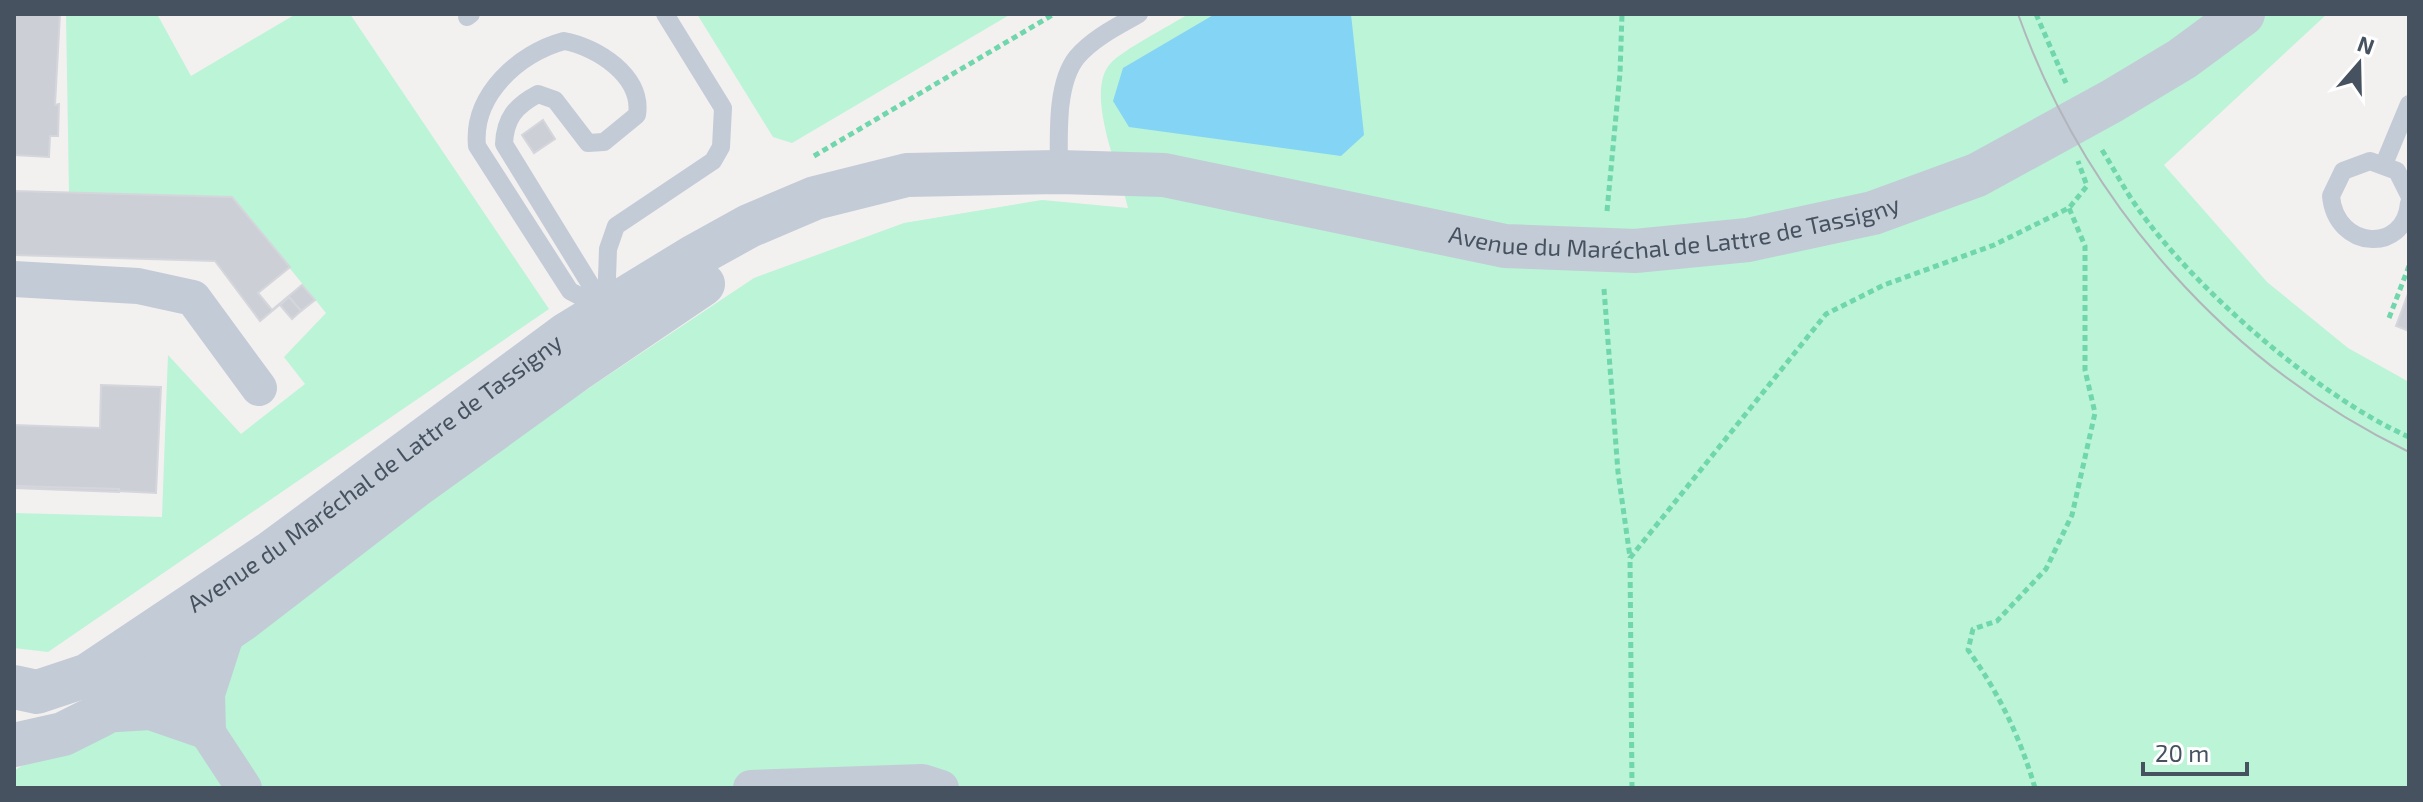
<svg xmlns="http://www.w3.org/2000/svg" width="2423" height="802" font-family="'Exo 2',sans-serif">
	<rect width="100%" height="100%" fill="#f3f0f0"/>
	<g fill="#bbf4d6">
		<polygon points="66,14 157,14 191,76 296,14 350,14 549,309 48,652 14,648 14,513 162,517 168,355 241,434 305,384 284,357 326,313 232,197 69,193"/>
		<polygon points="697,14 1011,14 792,143 773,137"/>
		<path d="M1188,14H2327L2164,165L2267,282L2348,348L2409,382V788H14V771L754,278L904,223L1042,200L1128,208C1121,174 1084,94 1110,64C1122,50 1170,26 1188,14Z"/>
	</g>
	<polygon fill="#84d4f5" points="1215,14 1351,14 1364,135 1341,156 1129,127 1113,101 1123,68"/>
	<g fill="#cccfd6" stroke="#d4d6dc" stroke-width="2">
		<polygon points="14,14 60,14 55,105 59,104 58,136 50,136 49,157 14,155"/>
		<polygon points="543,120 555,139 534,153 522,135"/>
		<polygon points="14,191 232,197 290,267 258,293 272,310 302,285 315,300 301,311 289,297 260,321 215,261 14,255"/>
		<polygon points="2409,291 2409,331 2396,326"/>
		<polygon points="289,297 301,311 292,319 280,305"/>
		<polygon points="101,385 161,387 156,493 14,486 14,425 100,428"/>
		<polygon points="14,486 119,489 119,492 14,488"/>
	</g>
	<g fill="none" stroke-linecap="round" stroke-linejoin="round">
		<g stroke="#70d6ac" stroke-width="5" stroke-dasharray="6 4" stroke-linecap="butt">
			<polyline points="2036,14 2066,83"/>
			<path d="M2102,150C2114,169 2124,189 2137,207C2192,287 2320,398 2409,437"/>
			<polyline points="814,156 1054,14"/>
			<polyline points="1607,211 1620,73 1622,14"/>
			<polyline points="1604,289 1618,472 1630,557"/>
			<polyline points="2389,318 2409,266"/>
			<polyline points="1632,788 1630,558 1826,314 1884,285 1994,245 2069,208 2087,186 2078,161"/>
			<path d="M2035,788C2020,737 1999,693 1968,650L1973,629L1997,621L2046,569L2072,515L2095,413L2085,370V246L2069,208"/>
		</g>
		<g stroke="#c3cbd6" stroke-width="18">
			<polyline points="467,17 471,14"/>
			<path d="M564,41C597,47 643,76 637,115L604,142L588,143L555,100L538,94C515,106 505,119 504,144L606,310L570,291L477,146C472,95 519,53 564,41Z"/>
			<polyline points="2384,164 2409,104"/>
			<path d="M1059,172C1059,139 1055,84 1077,57C1093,38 1118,26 1139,14"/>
			<path d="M2409,195L2397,171L2370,161L2343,171L2331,196C2336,250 2405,254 2409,203"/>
			<polyline points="606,307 608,249 616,226 713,161 721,147 723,108 665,14"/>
		</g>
		<g stroke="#c3cbd6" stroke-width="36">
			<polyline points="14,279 138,286 193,298 259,388"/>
			<polyline points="166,669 244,788"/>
			<polyline points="101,715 150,712 208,732"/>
			<polyline points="208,732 207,694 228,629"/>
			<polyline points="751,788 922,782 941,788"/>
		</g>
		<g stroke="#c3cbd6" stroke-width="44">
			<path id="s1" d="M14,687L37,692L88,675L272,552L567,334L693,257L749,226L815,198L907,175L1059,172L1164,175L1505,246L1635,251L1748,240L1873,213L1977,175L2112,101L2182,59L2243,14"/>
			<polyline points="14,745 63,734 101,715 241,620 414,487 579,368 703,284"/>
		</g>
		<path stroke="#b2b5bb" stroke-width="2" d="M2018,14C2086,204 2227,364 2409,452"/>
	</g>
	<g text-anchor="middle" stroke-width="6" stroke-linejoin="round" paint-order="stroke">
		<g font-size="24" fill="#465260" stroke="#fff">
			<text dy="8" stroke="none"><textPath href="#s1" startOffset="1820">Avenue du Maréchal de Lattre de Tassigny</textPath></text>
			<text dy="8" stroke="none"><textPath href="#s1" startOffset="428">Avenue du Maréchal de Lattre de Tassigny</textPath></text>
		</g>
	</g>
	<rect width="2423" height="802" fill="none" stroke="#465260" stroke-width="32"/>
	<g transform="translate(2359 64) rotate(20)" stroke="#ffffff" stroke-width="6" paint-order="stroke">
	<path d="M0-6L14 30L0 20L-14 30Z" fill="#465260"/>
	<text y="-12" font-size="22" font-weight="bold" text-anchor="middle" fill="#465260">N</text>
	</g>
	<path d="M2143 762v12h104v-12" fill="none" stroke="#465260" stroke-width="4"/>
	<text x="2155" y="762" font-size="24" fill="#465260" stroke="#ffffff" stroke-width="6" paint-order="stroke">20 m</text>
</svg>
